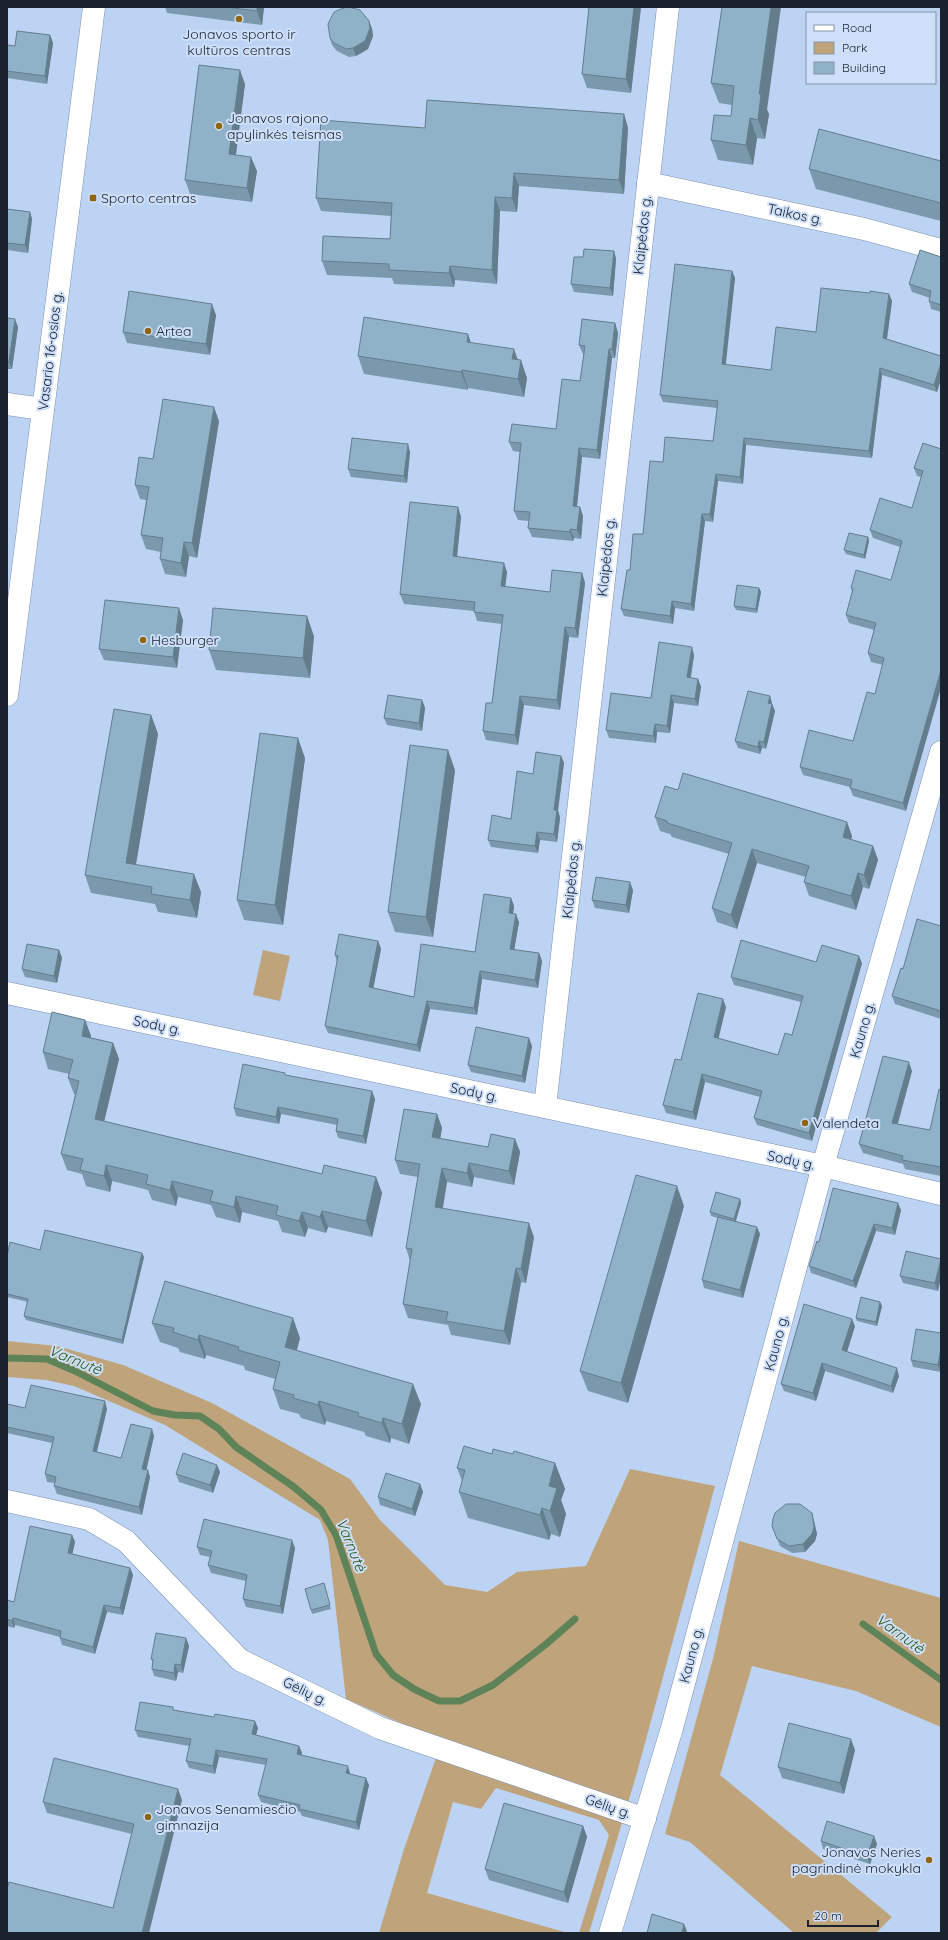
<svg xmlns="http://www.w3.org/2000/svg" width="948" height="1940" font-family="Quicksand,sans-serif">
	<rect width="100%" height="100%" fill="#bdd3f3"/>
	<g fill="#bfa37a">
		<polygon points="263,950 290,956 280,1001 253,995"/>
		<polygon points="7,1341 57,1346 123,1365 212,1403 350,1479 380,1520 445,1585 487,1592 517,1572 586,1566 630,1469 715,1486 636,1776 589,1933 579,1933 609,1835 599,1820 496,1788 481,1809 453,1802 427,1893 568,1933 379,1933 404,1849 442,1741 346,1699 328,1540 320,1520 165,1425 74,1386 46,1380 7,1377"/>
		<polygon points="739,1541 941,1598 941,1727 856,1691 752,1666 720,1775 892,1917 876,1933 794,1933 690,1842 665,1834 714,1655"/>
	</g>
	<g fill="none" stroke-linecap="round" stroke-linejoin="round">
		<g stroke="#5f8359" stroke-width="7">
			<polyline points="7,1358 47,1359 75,1371 153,1411 175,1415 200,1416 219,1429 236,1447 294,1487 321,1510 336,1535 376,1654 393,1675 414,1689 439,1701 460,1701 493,1685 545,1645 575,1619"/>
			<polyline points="863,1624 941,1680"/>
		</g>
		<g stroke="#7c90ae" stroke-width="23">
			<g id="street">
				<polyline points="648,183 864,229 941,250"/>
				<polyline points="7,404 43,409"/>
				<polyline points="545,1107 668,7"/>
				<polyline points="823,1166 941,1194"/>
				<polyline points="7,1501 89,1519 126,1541 240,1660 380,1728 645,1819"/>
			</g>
		</g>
		<g stroke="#7c90ae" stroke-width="23">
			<g id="secondary">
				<polyline points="7,695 94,7"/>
				<polyline points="7,993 823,1166"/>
				<polyline points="610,1933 672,1728 823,1166 941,752"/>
			</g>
		</g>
		<use href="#street" stroke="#fff" stroke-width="22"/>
		<use href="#secondary" stroke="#fff" stroke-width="22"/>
	</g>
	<g fill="#7b99ad">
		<polygon points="165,7 264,7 262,25 167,13"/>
		<polygon points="589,7 641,7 631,93 587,88 582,74"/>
		<polygon points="722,7 769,114 765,139 757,138 753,165 718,160 711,140 731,116 732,105 719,103 711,83"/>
		<polygon points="369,21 372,29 373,36 368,49 356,56 349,57 337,51 332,45 330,38"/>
		<polygon points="50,35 53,43 47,84 7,78 7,45 15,46"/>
		<polygon points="245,84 236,155 257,171 252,202 190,194 185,180"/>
		<polygon points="624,114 628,128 624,194 519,186 517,212 500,211 497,284 455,280 454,287 394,284 392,278 327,275 322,261 390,239 391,216 321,211 316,198 425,128"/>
		<polygon points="941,161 941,221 816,189 809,169"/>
		<polygon points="7,209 30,212 32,219 28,253 7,250"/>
		<polygon points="614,251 616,259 613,296 574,292 571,284 583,257"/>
		<polygon points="941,257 941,312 931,309 929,301 930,298 912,292 909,284"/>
		<polygon points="732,271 735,278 725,365 771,370 816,332 870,293 889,294 892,301 887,339 941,356 941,379 937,392 882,375 872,458 746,445 743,484 718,481 713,522 705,521 694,611 675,608 673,624 624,616 621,609 630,570 643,534 663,462 713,441 717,408 663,402 660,395"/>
		<polygon points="216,315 210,355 127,343 123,332"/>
		<polygon points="7,318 18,327 12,369 7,369"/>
		<polygon points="615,323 618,333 615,358 612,358 600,459 582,457 577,507 580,507 583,516 581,539 574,538 573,541 532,537 528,528 529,521 518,520 514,511 520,452 513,451 509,442 556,429 580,381 584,354 583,354 579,345"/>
		<polygon points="358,356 518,360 527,378 524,397 468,388 468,390 364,374"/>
		<polygon points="219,421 197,558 189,556 186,577 165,574 160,559 161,552 146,549 141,535 146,500 140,499 135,485 153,459"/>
		<polygon points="941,449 906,811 853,796 850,788 850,787 803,775 800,767 853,741 875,694 883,665 871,662 868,653 874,630 849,623 846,615 852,591 851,588 891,580 900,547 873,538 870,530 912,508 921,477 917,476 914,468"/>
		<polygon points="410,452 407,483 351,477 348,469"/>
		<polygon points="458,507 461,517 457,557 507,572 505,587 550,592 582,573 585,583 578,638 569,637 560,710 524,705 518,745 486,740 483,731 492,703 502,624 477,621 474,611 404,604 400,594"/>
		<polygon points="868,537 869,541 865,559 846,554 844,550"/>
		<polygon points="759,588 761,592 757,613 736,610 734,606"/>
		<polygon points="183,620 177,668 104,660 99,649"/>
		<polygon points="314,636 310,678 216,670 209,650"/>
		<polygon points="694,655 691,678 698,679 701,687 698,706 674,703 670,733 657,732 656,743 609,738 606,730 651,698"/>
		<polygon points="422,700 425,708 422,731 387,725 384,718"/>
		<polygon points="772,704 775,711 766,749 762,748 760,754 738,748 735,741"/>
		<polygon points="151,715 158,734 136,864 201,892 197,918 158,912 155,904 91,893 85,875"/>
		<polygon points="561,756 564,763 558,810 560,818 557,842 540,840 538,853 491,847 488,840 511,819 533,774"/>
		<polygon points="305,758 283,925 244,920 237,900"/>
		<polygon points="455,770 433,937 395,932 388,912"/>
		<polygon points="655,817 852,836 851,840 873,846 878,860 869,889 863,887 856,910 809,896 804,882 806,877 757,863 737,929 717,922 712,908 729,854 672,837 670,834 660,831"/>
		<polygon points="633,890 629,913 595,908 592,900"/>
		<polygon points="511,898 514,906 513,914 519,922 514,950 539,953 542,961 538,988 482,979 477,1015 430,1009 420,1052 328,1033 325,1026 337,962 335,955 378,941 381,949 373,988 414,997 475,952"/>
		<polygon points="941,926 941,1019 895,1004 892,996 903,969"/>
		<polygon points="59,950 62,958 57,983 25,977 22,969"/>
		<polygon points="816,962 862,963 812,1141 757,1125 754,1118 760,1097 705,1082 696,1120 666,1113 663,1105 726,1007 718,1038 778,1055 792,1035 801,1002 734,985 731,977"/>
		<polygon points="85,1020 91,1036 91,1038 113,1043 119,1059 104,1121 322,1174 376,1177 382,1193 372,1237 328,1227 326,1233 308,1228 305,1237 282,1232 278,1221 242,1212 240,1223 216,1217 211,1205 178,1197 176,1206 152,1200 148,1190 112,1181 110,1192 86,1186 82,1174 67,1170 61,1154 75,1095 74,1094 68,1078 69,1074 48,1069 43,1052"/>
		<polygon points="532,1046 525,1083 471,1072 468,1065"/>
		<polygon points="912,1071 898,1124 930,1130 941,1090 941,1176 905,1169 903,1164 863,1153 859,1144"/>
		<polygon points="286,1075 375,1099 366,1144 338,1138 336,1131 337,1125 281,1114 279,1124 236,1116 234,1108"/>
		<polygon points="437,1114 442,1128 440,1139 488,1147 515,1139 520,1152 514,1185 474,1177 472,1187 447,1182 443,1209 534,1237 526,1283 521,1282 510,1345 451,1335 448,1325 408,1318 403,1304 410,1261 406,1248 418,1177 400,1174 395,1160"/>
		<polygon points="740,1199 741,1203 736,1221 760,1234 743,1298 704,1288 702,1280 718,1218 711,1216 710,1212"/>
		<polygon points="684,1206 628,1403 588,1391 580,1371"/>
		<polygon points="901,1210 895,1235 876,1231 856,1288 811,1273 809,1266 819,1242"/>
		<polygon points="40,1250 144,1257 123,1344 26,1320 24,1316 28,1302 7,1297 7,1256"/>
		<polygon points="941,1259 941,1278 938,1291 903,1283 900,1276"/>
		<polygon points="880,1302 882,1306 877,1326 857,1321 856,1318"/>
		<polygon points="152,1323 300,1338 297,1350 421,1404 409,1444 391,1438 390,1443 366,1436 364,1432 326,1421 325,1425 301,1418 299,1414 280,1409 273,1389 275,1379 245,1370 244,1366 206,1355 205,1359 180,1352 178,1348 160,1342"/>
		<polygon points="855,1326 847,1352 899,1376 893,1393 825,1371 816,1401 784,1391 781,1384"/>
		<polygon points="941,1333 941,1372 913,1367 911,1360"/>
		<polygon points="7,1404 25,1408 107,1409 97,1452 121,1458 154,1436 146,1470 150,1477 142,1515 57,1494 54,1486 55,1483 47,1482 45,1474 52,1443 7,1433"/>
		<polygon points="492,1454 513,1454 555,1463 565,1489 561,1500 566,1514 560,1537 551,1534 549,1540 468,1518 459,1492 462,1481 457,1468"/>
		<polygon points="220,1472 213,1493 179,1482 176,1474"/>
		<polygon points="420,1484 423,1492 415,1516 380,1505 378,1497"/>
		<polygon points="814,1521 817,1534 815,1541 805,1552 792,1553 780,1546 772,1526"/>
		<polygon points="72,1535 75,1542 72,1554 130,1568 133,1575 123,1615 107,1612 95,1654 62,1645 60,1638 60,1637 15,1625 14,1628 7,1626 7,1600 14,1602"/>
		<polygon points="197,1547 295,1548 283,1614 246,1607 243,1599 246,1581 211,1573 208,1565 210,1557 200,1555"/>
		<polygon points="325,1587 331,1609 312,1614 311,1610"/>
		<polygon points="186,1638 189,1646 183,1673 178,1672 176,1681 154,1676 152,1669 153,1663 151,1659"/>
		<polygon points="174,1710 258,1728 256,1735 299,1746 302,1753 301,1755 350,1773 350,1774 369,1785 359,1830 302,1816 300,1812 261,1802 258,1795 266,1765 219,1757 215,1774 189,1768 186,1761 189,1746 138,1737 135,1730"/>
		<polygon points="855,1750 844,1794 782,1778 778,1767"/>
		<polygon points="182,1800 113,1908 132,1834 47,1813 43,1802"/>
		<polygon points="583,1826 587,1837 568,1903 489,1880 485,1869"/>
		<polygon points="821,1841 877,1844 870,1864 823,1849"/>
	</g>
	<g fill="#647d8d">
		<polygon points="257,7 264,7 262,25 257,11"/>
		<polygon points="634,7 641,7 631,93 626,79"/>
		<polygon points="771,7 781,7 767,110 769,114 765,139 758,120 759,94"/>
		<polygon points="369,21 372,29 373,36 368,49 356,56 353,48"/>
		<polygon points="50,35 53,43 47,84 45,76"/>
		<polygon points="240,70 245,84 234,168 229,154"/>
		<polygon points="624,114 628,128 624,194 619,180"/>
		<polygon points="750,118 757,138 753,165 746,145"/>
		<polygon points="251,157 257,171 252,202 247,188"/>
		<polygon points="514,173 519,186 517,212 512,198"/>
		<polygon points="495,197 500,211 497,284 492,270"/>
		<polygon points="30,212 32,219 28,253 25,245"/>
		<polygon points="614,251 616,259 613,296 610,288"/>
		<polygon points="450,266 455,280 454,287 449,273"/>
		<polygon points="732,271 735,278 725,372 722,364"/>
		<polygon points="889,294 892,301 886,345 883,338"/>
		<polygon points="212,304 216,315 210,355 206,344"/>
		<polygon points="15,319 18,327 12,369 9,362"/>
		<polygon points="615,323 618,333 615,358 612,349"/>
		<polygon points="468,334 474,352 467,342"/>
		<polygon points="514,349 520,366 521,360 527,378 524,397 518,379 512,359"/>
		<polygon points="609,349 612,358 600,459 597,450"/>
		<polygon points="941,363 941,379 937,392 934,385"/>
		<polygon points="880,368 882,375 872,458 869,451"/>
		<polygon points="462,370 468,388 468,390 461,372"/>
		<polygon points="214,407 219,421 197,558 192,543"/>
		<polygon points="744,438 746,445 743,484 740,477"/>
		<polygon points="408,444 410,452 407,483 404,476"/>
		<polygon points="579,448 582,457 576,515 573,506"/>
		<polygon points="716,474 718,481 713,522 710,514"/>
		<polygon points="458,507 461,517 456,566 453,556"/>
		<polygon points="580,507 583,516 581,539 577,530"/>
		<polygon points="702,514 705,521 694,611 691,604"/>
		<polygon points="570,529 574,538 573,541 570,532"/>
		<polygon points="868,537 869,541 865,559 864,555"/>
		<polygon points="184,542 189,556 186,577 181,563"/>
		<polygon points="504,563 507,572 504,596 501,586"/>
		<polygon points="582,573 585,583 578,638 575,628"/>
		<polygon points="759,588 761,592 757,613 756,609"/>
		<polygon points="672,601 675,608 673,624 670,616"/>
		<polygon points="179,608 183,620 177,668 173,657"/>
		<polygon points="307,616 314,636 310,678 303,658"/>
		<polygon points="565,627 569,637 560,710 557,700"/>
		<polygon points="692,647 694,655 689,685 687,677"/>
		<polygon points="941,670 941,688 906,811 903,803"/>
		<polygon points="698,679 701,687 698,706 695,699"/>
		<polygon points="671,695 674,703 670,733 667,726"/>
		<polygon points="520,696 524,705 518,745 515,735"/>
		<polygon points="770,696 772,703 770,710 768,703"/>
		<polygon points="422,700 425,708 422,731 419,723"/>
		<polygon points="772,704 775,711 766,749 764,742"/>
		<polygon points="151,715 158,734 133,881 126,863"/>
		<polygon points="655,724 657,732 656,743 653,736"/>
		<polygon points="298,738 305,758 283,925 275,905"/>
		<polygon points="759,741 762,748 760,754 758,747"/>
		<polygon points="448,750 455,770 433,937 426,917"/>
		<polygon points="561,756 564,763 558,810 560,818 557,842 554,834 554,810"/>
		<polygon points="847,822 852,836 848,851 843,837"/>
		<polygon points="537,832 540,840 538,853 535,846"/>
		<polygon points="873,846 878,860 869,889 864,875"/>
		<polygon points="752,849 757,863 737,929 731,915"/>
		<polygon points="858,873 863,887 856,910 851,896"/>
		<polygon points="194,874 201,892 197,918 190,900"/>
		<polygon points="630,882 633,890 629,913 626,905"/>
		<polygon points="511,898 514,906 512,921 509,913"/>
		<polygon points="516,914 519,922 513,957 510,949"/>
		<polygon points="378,941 381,949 372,995 369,987"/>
		<polygon points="59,950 62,958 57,983 54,976"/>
		<polygon points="539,953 542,961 538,988 535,980"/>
		<polygon points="859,956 862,963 812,1141 809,1133"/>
		<polygon points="480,971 482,979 477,1015 474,1008"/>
		<polygon points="723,999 726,1007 717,1045 714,1037"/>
		<polygon points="427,1001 430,1009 420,1052 417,1045"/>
		<polygon points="85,1020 91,1036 87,1052 82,1036"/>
		<polygon points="529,1038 532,1046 525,1083 522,1076"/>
		<polygon points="113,1043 119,1059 101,1135 95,1119"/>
		<polygon points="909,1062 912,1071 895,1132 892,1123"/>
		<polygon points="702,1074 705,1082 696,1120 693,1112"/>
		<polygon points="372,1091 375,1099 366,1144 363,1136"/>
		<polygon points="278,1107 281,1114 279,1124 276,1117"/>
		<polygon points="437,1114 442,1128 438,1151 432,1137"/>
		<polygon points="515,1139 520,1152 514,1185 509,1171"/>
		<polygon points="469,1163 474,1177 472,1187 467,1173"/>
		<polygon points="106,1165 112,1181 110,1192 104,1176"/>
		<polygon points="442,1168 447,1182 440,1221 435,1207"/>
		<polygon points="376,1177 382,1193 372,1237 366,1221"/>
		<polygon points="172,1181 178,1197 176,1206 170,1190"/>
		<polygon points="677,1186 684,1206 628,1403 621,1383"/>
		<polygon points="236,1196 242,1212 240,1223 234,1207"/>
		<polygon points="740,1199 741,1203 735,1223 734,1219"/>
		<polygon points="898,1203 901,1210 895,1235 892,1228"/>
		<polygon points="322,1211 328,1227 326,1233 320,1217"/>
		<polygon points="302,1212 308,1228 305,1237 299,1221"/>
		<polygon points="529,1223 534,1237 526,1283 521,1269"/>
		<polygon points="874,1224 876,1231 856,1288 853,1281"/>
		<polygon points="757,1227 760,1234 743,1298 740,1290"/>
		<polygon points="142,1253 144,1257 123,1344 122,1340"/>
		<polygon points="941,1259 941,1278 938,1291 935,1283"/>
		<polygon points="516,1268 521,1282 510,1345 504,1331"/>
		<polygon points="880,1302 882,1306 877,1326 876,1322"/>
		<polygon points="293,1318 300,1338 292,1367 285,1347"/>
		<polygon points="852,1319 855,1326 845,1358 842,1350"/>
		<polygon points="199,1335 206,1355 205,1359 198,1340"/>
		<polygon points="941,1348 941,1372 938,1365"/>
		<polygon points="822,1363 825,1371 816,1401 813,1393"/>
		<polygon points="897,1368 899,1376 893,1393 891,1386"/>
		<polygon points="413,1384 421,1404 409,1444 402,1424"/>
		<polygon points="105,1401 107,1409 95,1458 93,1451"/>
		<polygon points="319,1401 326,1421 325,1425 318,1405"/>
		<polygon points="383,1418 391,1438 390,1443 382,1423"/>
		<polygon points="152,1429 154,1436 145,1476 142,1469"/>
		<polygon points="555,1463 565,1489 561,1500 566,1514 560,1537 550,1511 549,1486"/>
		<polygon points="217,1465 220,1472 213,1493 210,1485"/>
		<polygon points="148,1470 150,1477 142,1515 139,1507"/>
		<polygon points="420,1484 423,1492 415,1516 412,1509"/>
		<polygon points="542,1508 551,1534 549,1540 540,1515"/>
		<polygon points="812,1513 814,1521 817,1534 815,1541 805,1552 803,1544"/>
		<polygon points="72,1535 75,1542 71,1560 68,1553"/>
		<polygon points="292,1540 295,1548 283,1614 280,1606"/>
		<polygon points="130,1568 133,1575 123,1615 120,1608"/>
		<polygon points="104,1605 107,1612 95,1654 93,1647"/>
		<polygon points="13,1618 15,1625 14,1628 12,1621"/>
		<polygon points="186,1638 189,1646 183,1673 181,1665"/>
		<polygon points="175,1664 178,1672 176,1681 174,1673"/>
		<polygon points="255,1721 258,1728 254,1742 252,1734"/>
		<polygon points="851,1739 855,1750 844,1794 840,1783"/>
		<polygon points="299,1746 302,1753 300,1761 297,1754"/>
		<polygon points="216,1750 219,1757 215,1774 213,1766"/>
		<polygon points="348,1766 350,1773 349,1780 346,1773"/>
		<polygon points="366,1778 369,1785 359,1830 356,1822"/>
		<polygon points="178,1789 182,1800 149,1933 142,1933"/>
		<polygon points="583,1826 587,1837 568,1903 564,1892"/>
		<polygon points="874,1836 877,1844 870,1864 867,1857"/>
		<polygon points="684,1924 687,1931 686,1933 682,1932"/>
	</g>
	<g fill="#8fb2c9" stroke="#647d8d">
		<polygon points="225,7 257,7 257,11"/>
		<polygon points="346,7 349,7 360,10 369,21 370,28 365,41 353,48 346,49 334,43 330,38 328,24 334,12"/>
		<polygon points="589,7 634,7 626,79 582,74"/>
		<polygon points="722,7 771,7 759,94 761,94 758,120 750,118 746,145 711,140 714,115 731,116 734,86 711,83"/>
		<polygon points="17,31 50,35 45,76 7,71 7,45 15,46"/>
		<polygon points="199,65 240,70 229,154 251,157 247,188 185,180"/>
		<polygon points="427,100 624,114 619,180 514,173 512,198 495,197 492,270 450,266 449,273 389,270 389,264 322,261 323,236 390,239 392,203 316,198 321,120 425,128"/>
		<polygon points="819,129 941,161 941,203 809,169"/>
		<polygon points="7,209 30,212 25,245 7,243"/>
		<polygon points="584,249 614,251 610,288 571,284 574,257 583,257"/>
		<polygon points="920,250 941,257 941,305 929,301 931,291 909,284"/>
		<polygon points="675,264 732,271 722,364 771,370 776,327 816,332 821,288 870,293 870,291 889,294 883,338 941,356 941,363 934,385 880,368 869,451 744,438 740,477 716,474 710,514 702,514 691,604 672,601 670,616 621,609 627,570 630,570 633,534 643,534 650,461 663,462 665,437 713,441 718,401 660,395"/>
		<polygon points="129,291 212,304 206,344 123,332"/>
		<polygon points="364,317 468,334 467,342 514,349 512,359 521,360 518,379 462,370 461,372 358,356"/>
		<polygon points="7,318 15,319 9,362 7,362"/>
		<polygon points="582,319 615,323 612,349 609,349 597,450 579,448 573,506 580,507 577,530 570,529 570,532 528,528 530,512 514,511 521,443 509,442 512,424 556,429 562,379 580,381 585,346 579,345"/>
		<polygon points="163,399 214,407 192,543 184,542 181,563 160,559 163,538 141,535 149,487 135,485 139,457 153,459"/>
		<polygon points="352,438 408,444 404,476 348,469"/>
		<polygon points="923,443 941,449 941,670 903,803 850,788 852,780 800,767 809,730 853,741 867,692 875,694 884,658 868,653 876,623 846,615 853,589 851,588 856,570 891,580 902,541 870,530 880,498 912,508 923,471 914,468"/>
		<polygon points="410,502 458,507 453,556 504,563 501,586 550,592 552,570 582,573 575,628 565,627 557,700 520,696 515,735 483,731 486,703 492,703 503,615 474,612 475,602 400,594"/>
		<polygon points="849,533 868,537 864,555 844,550"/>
		<polygon points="737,585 759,588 756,609 734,606"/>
		<polygon points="105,600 179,608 173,657 99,649"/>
		<polygon points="213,608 307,616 303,658 209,650"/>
		<polygon points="659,642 692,647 687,677 698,679 695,699 671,695 667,726 655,724 653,736 606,730 611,693 651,698"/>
		<polygon points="748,691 770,696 768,703 772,704 764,742 759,741 758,747 735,741"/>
		<polygon points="388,695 422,700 419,723 384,718"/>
		<polygon points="114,709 151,715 126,863 194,874 190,900 151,894 152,887 85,875"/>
		<polygon points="260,733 298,738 275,905 237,900"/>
		<polygon points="410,745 448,750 426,917 388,912"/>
		<polygon points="536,752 561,756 554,810 557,810 554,834 537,832 535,846 488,840 492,815 511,819 517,771 533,774"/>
		<polygon points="683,773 847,822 843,837 873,846 864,875 858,873 851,896 804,882 809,866 752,849 731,915 712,908 732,843 667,823 667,821 655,817 665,786 678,790"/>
		<polygon points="596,877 630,882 626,905 592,900"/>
		<polygon points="484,894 511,898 509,913 516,914 510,949 539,953 535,980 480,971 474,1008 427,1001 417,1045 325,1026 338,956 335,955 339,934 378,941 369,987 414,997 421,944 475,952"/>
		<polygon points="917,919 941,926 941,1011 892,996 901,968 903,969"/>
		<polygon points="741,940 816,962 822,945 859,956 809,1133 754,1118 762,1091 702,1074 693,1112 663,1105 675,1059 681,1060 698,993 723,999 714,1037 778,1055 785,1033 792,1035 803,996 731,977"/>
		<polygon points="27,944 59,950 54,976 22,969"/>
		<polygon points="52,1012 85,1020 82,1036 113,1043 95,1119 322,1174 324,1165 376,1177 366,1221 322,1211 320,1217 302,1212 299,1221 276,1215 278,1206 236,1196 234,1207 210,1201 213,1191 172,1181 170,1190 146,1184 148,1175 106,1165 104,1176 80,1170 83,1159 61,1154 79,1081 68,1078 73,1060 43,1052"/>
		<polygon points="476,1027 529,1038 522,1076 468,1065"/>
		<polygon points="883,1056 909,1062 892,1123 930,1130 939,1089 941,1090 941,1167 902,1160 903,1156 859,1144"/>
		<polygon points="243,1064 285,1073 285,1075 372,1091 363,1136 336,1131 338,1119 278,1107 276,1117 234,1108"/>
		<polygon points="404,1109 437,1114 432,1137 488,1147 491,1134 515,1139 509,1171 469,1163 467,1173 442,1168 435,1207 529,1223 521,1269 516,1268 504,1331 446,1321 448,1312 403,1304 412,1249 406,1248 420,1164 395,1160"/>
		<polygon points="636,1175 677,1186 621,1383 580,1371"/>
		<polygon points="833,1188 898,1203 892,1228 874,1224 853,1281 809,1266 817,1241 819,1242"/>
		<polygon points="716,1192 740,1199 734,1219 710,1212"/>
		<polygon points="718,1217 757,1227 740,1290 702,1280"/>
		<polygon points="45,1230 142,1253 122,1340 24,1316 28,1299 7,1294 7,1256 10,1242 40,1250"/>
		<polygon points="906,1251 941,1259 935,1283 900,1276"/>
		<polygon points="165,1281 293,1318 285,1347 413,1384 402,1424 383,1418 382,1423 358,1416 359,1413 319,1401 318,1405 293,1398 294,1395 273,1389 280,1362 238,1350 239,1347 199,1335 198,1340 173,1332 174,1328 152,1323"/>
		<polygon points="861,1297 880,1302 876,1322 856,1318"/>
		<polygon points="804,1304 852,1319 842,1350 897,1368 891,1386 822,1363 813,1393 781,1384"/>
		<polygon points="916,1329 941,1333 941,1348 938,1365 911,1360"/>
		<polygon points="31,1385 105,1401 93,1451 121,1458 131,1424 152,1429 142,1469 148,1470 139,1507 54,1486 56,1477 45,1474 54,1437 7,1427 7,1404 25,1408"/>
		<polygon points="464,1446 492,1454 493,1449 513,1454 514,1451 555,1463 549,1486 557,1488 550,1511 542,1508 540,1515 459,1492 465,1470 457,1468"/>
		<polygon points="183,1453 217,1465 210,1485 176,1474"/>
		<polygon points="386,1473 420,1484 412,1509 378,1497"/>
		<polygon points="786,1504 800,1504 812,1513 814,1527 812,1534 803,1544 789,1546 777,1539 772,1526 773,1519 775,1513"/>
		<polygon points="204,1519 292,1540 280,1606 243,1599 247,1575 208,1565 212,1551 197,1547"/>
		<polygon points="30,1526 72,1535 68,1553 130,1568 120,1608 104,1605 93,1647 60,1638 61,1631 13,1618 12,1621 7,1619 7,1600 14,1602"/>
		<polygon points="324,1583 330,1605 311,1610 305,1589"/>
		<polygon points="156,1633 186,1638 181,1665 175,1664 174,1673 152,1669 153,1659 151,1659"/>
		<polygon points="140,1702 173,1707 173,1710 214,1717 215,1714 255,1721 252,1734 299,1746 297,1754 348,1766 346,1773 366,1778 356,1822 299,1809 300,1805 258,1795 267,1759 216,1750 213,1766 186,1761 191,1739 135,1730"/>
		<polygon points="789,1723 851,1739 840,1783 778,1767"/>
		<polygon points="54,1758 178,1789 142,1933 7,1933 7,1889 9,1882 113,1908 134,1824 43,1802"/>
		<polygon points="504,1803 583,1826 564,1892 485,1869"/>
		<polygon points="827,1821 874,1836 867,1857 821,1841"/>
		<polygon points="652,1914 684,1924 682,1932 686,1933 647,1933"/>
	</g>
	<g fill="#91650f" stroke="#cedff9" stroke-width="1.5">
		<circle cx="239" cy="19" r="4"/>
		<circle cx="219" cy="126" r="4"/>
		<rect x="89" y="194" width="8" height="8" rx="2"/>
		<circle cx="148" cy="331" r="4"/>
		<circle cx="143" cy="640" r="4"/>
		<circle cx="805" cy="1123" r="4"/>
		<circle cx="148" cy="1817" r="4"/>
		<circle cx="929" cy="1860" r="4"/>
	</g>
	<g text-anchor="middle" stroke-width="4" stroke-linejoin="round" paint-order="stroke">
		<g font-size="14" fill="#1a222d" stroke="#cedff9" text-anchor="start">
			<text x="239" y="39" text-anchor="middle">Jonavos sporto ir<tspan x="239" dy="16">kultūros centras</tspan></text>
			<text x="227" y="123">Jonavos rajono<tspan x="227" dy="16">apylinkės teismas</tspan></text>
			<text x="101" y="203">Sporto centras</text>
			<text x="156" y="336">Artea</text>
			<text x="151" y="645">Hesburger</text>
			<text x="813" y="1128">Valendeta</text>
			<text x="156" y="1814">Jonavos Senamiesčio<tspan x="156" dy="16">gimnazija</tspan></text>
			<text x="921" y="1857" text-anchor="end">Jonavos Neries<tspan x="921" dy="16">pagrindinė mokykla</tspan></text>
		</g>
		<g font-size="14" fill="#1a222d" stroke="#cedff9">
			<text transform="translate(795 214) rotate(12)" y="5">Taikos g.</text>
			<text transform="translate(642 235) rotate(-84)" y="5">Klaipėdos g.</text>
			<text transform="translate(50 351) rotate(-83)" y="5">Vasario 16-osios g.</text>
			<text transform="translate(606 557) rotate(-84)" y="5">Klaipėdos g.</text>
			<text transform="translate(571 879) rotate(-84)" y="5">Klaipėdos g.</text>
			<text transform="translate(157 1025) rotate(12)" y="5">Sodų g.</text>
			<text transform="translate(862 1030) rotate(-74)" y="5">Kauno g.</text>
			<text transform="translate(474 1092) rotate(12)" y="5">Sodų g.</text>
			<text transform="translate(791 1160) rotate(12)" y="5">Sodų g.</text>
			<text transform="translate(776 1343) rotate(-75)" y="5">Kauno g.</text>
			<text transform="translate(691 1655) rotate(-75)" y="5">Kauno g.</text>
			<text transform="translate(305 1691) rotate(26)" y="5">Gėlių g.</text>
			<text transform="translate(608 1806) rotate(19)" y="5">Gėlių g.</text>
		</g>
		<g font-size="15" font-style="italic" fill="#275412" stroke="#cedff9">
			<text transform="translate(75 1360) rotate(22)" y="5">Varnutė</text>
			<text transform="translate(351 1545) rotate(68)" y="5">Varnutė</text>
			<text transform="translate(900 1634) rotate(36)" y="5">Varnutė</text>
		</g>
	</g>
	<rect width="948" height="1940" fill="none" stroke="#1a222d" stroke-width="16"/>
	<rect x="806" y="12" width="130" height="72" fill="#cedff9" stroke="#8693a7"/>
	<rect x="814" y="25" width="20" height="6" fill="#ffffff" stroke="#8693a7"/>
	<text x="842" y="32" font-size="12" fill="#1a222d">Road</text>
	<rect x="814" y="42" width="20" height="12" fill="#bfa37a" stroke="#8693a7"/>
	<text x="842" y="52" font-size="12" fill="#1a222d">Park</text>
	<rect x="814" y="62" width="20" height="12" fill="#8fb2c9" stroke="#8693a7"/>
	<text x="842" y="72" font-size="12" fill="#1a222d">Building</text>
	<path d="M808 1920v6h70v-6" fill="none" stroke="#1a222d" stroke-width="2"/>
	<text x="814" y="1920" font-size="12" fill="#1a222d" stroke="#cedff9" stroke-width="3" paint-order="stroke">20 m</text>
</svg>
